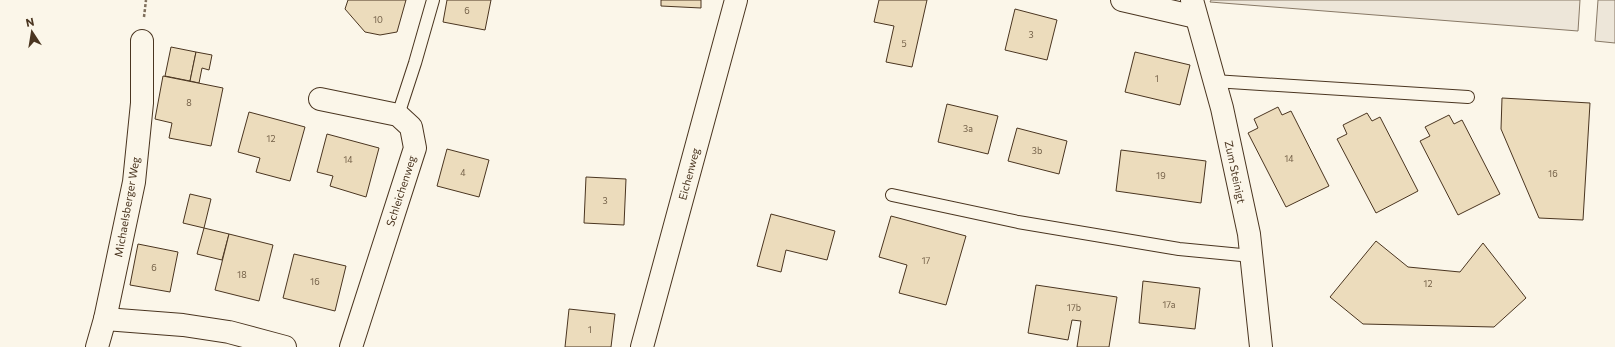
<svg xmlns="http://www.w3.org/2000/svg" width="1615" height="347" font-family="Commissioner,sans-serif">
	<rect width="100%" height="100%" fill="#fbf6e9"/>
	<g fill="#ede6d9" stroke="#887966">
		<polygon points="1211,0 1580,0 1578,31 1210,2"/>
		<polygon points="1598,0 1615,0 1615,43 1595,41"/>
	</g>
	<g fill="#ecdcbc" stroke="#4a3520">
		<polygon points="348,0 406,0 397,32 380,35 365,32 345,9"/>
		<polygon points="447,0 491,0 485,30 443,22"/>
		<polygon points="661,0 701,0 701,8 661,6"/>
		<polygon points="879,0 927,0 912,67 886,62 894,26 874,22"/>
		<polygon points="1015,9 1057,20 1047,60 1005,50"/>
		<polygon points="171,47 196,52 190,81 165,76"/>
		<polygon points="196,52 212,55 209,70 202,68 199,83 190,81"/>
		<polygon points="1135,52 1190,65 1180,105 1125,92"/>
		<polygon points="163,76 223,88 211,146 169,138 172,123 155,119"/>
		<polygon points="1502,98 1590,103 1583,220 1539,218 1501,129"/>
		<polygon points="947,104 998,116 988,154 938,142"/>
		<polygon points="1278,107 1282,115 1291,111 1329,186 1286,207 1248,133 1258,128 1254,119"/>
		<polygon points="249,112 305,127 290,181 256,172 260,158 238,152"/>
		<polygon points="1367,113 1372,121 1380,117 1418,191 1376,213 1337,139 1347,134 1343,125"/>
		<polygon points="1449,115 1454,124 1462,120 1500,194 1458,215 1420,141 1430,136 1425,127"/>
		<polygon points="1017,128 1067,141 1059,174 1008,161"/>
		<polygon points="327,134 379,148 366,197 330,186 333,176 317,172"/>
		<polygon points="447,149 489,160 479,197 437,186"/>
		<polygon points="1121,150 1206,161 1201,203 1116,191"/>
		<polygon points="586,177 626,179 624,225 584,223"/>
		<polygon points="190,194 211,199 204,228 183,223"/>
		<polygon points="771,214 835,231 827,260 786,250 781,272 757,266"/>
		<polygon points="891,216 966,236 946,305 899,293 907,265 879,257"/>
		<polygon points="204,228 229,234 222,260 197,254"/>
		<polygon points="229,234 273,245 259,301 215,290"/>
		<polygon points="1376,241 1408,267 1460,272 1483,243 1526,298 1494,327 1363,324 1330,297"/>
		<polygon points="138,244 178,252 170,292 130,285"/>
		<polygon points="294,254 346,266 335,311 283,298"/>
		<polygon points="1143,281 1200,288 1195,329 1139,323"/>
		<polygon points="1036,285 1117,297 1109,347 1077,347 1081,321 1072,320 1068,340 1028,333"/>
		<polygon points="569,309 615,314 611,347 565,347"/>
	</g>
	<g fill="none" stroke-linecap="round" stroke-linejoin="round">
		<g stroke="#4a3520" stroke-width="14">
			<g id="service">
				<polyline points="1214,81 1468,97"/>
				<polyline points="398,115 415,63 433,0"/>
				<polyline points="892,195 1018,222 1179,249 1252,256"/>
			</g>
		</g>
		<g stroke="#4a3520" stroke-width="24">
			<g id="minor">
				<polyline points="1122,0 1196,17"/>
				<polyline points="1192,0 1222,108 1249,234 1261,347"/>
				<polyline points="320,99 398,115 411,127 415,148 351,347"/>
				<polyline points="105,319 183,325 229,332 285,347"/>
				<polyline points="97,347 105,319 134,182 142,103 142,41"/>
				<polyline points="642,347 736,0"/>
			</g>
		</g>
		<polyline stroke="#7f6f5c" stroke-width="2.5" stroke-dasharray="3 2" stroke-linecap="butt" points="144,17 146,0"/>
		<use href="#service" stroke="#fbf6e9" stroke-width="12"/>
		<use href="#minor" stroke="#fbf6e9" stroke-width="22"/>
	</g>
	<g text-anchor="middle" stroke-width="3" stroke-linejoin="round" paint-order="stroke">
		<g font-size="9" fill="#725f47">
			<text x="467" y="14">6</text>
			<text x="378" y="23">10</text>
			<text x="1031" y="38">3</text>
			<text x="904" y="47">5</text>
			<text x="1157" y="82">1</text>
			<text x="189" y="106">8</text>
			<text x="968" y="132">3a</text>
			<text x="271" y="142">12</text>
			<text x="1037" y="154">3b</text>
			<text x="1289" y="162">14</text>
			<text x="348" y="163">14</text>
			<text x="463" y="176">4</text>
			<text x="1553" y="177">16</text>
			<text x="1161" y="179">19</text>
			<text x="605" y="204">3</text>
			<text x="926" y="264">17</text>
			<text x="154" y="271">6</text>
			<text x="242" y="278">18</text>
			<text x="315" y="285">16</text>
			<text x="1428" y="287">12</text>
			<text x="1169" y="308">17a</text>
			<text x="1074" y="311">17b</text>
			<text x="590" y="333">1</text>
		</g>
		<g font-size="11" fill="#4a3520" stroke="#fbf6e9">
			<text transform="translate(1235 172) rotate(78)" y="4">Zum Steinigt</text>
			<text transform="translate(689 174) rotate(-75)" y="4">Eichenweg</text>
			<text transform="translate(401 191) rotate(-72)" y="4">Schleichenweg</text>
			<text transform="translate(127 207) rotate(-80)" y="4">Michaelsberger Weg</text>
		</g>
	</g>
	<g transform="translate(32 32) rotate(348)" stroke="#fbf6e9" stroke-width="3" paint-order="stroke">
	<path d="M0-3L7 15L0 10L-7 15Z" fill="#4a3520"/>
	<text y="-6" font-size="11" font-weight="bold" text-anchor="middle" fill="#4a3520">N</text>
	</g>
</svg>
